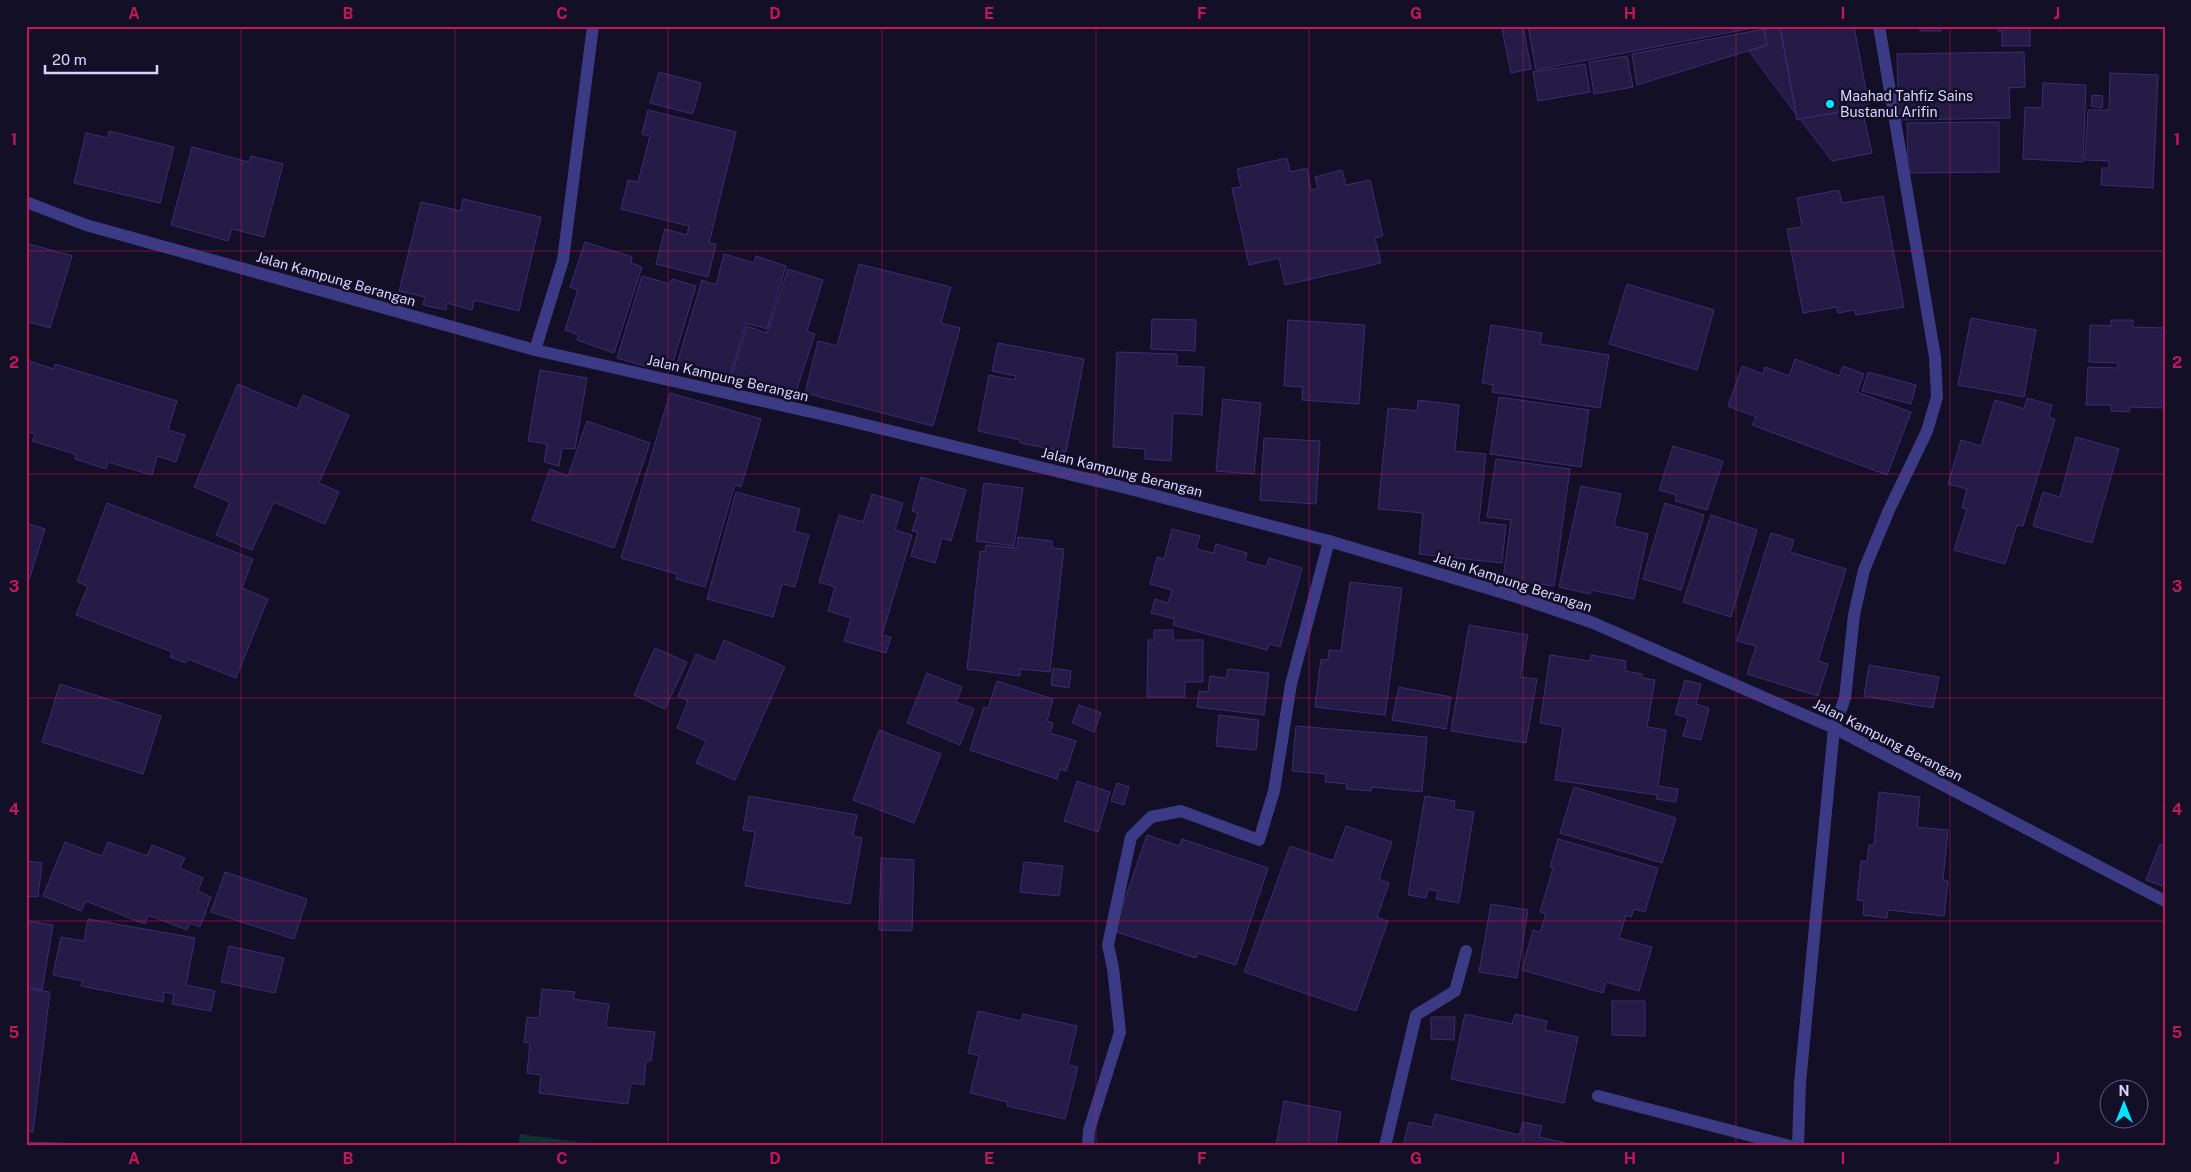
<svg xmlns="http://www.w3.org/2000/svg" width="2191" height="1172" font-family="'Public Sans',sans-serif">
	<rect width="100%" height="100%" fill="#130f26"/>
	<polygon fill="#12302f" points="520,1134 608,1146 518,1146"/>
	<g fill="#241b47" stroke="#3b2d73">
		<polygon points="1523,26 1531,69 1511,73 1502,29"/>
		<polygon points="1528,26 1763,26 1536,70"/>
		<polygon points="1780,26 1854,26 1869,106 1797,120"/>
		<rect x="1920" y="26" width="21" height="5"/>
		<polygon points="1998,26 2030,26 2030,46 2002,46 2002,31 1998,31"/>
		<polygon points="1780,28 1796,114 1749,51 1767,45 1764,29"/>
		<polygon points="1764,29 1767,45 1637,85 1632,54"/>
		<polygon points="2024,52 2025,87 2009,88 2010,118 1899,120 1897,54"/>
		<polygon points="1627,56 1633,87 1594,94 1589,62"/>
		<polygon points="1585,64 1590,92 1538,101 1533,72"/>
		<polygon points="659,72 701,83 693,114 650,103"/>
		<polygon points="2110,73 2158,75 2153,188 2101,185 2102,168 2109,168 2109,161 2085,160 2088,110 2109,110"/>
		<polygon points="2043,83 2086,85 2083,162 2023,159 2025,107 2042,108"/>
		<polygon points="2092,95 2103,96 2102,108 2091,106"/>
		<polygon points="1862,108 1872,153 1832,161 1800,119"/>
		<polygon points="648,110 736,132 709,243 716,244 708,277 656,264 665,229 687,235 689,226 621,209 628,180 638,182 650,136 642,134"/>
		<polygon points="1999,122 1999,172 1908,173 1907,123"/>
		<polygon points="109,131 174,147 160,203 74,183 86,133 108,138"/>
		<polygon points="192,147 249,162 251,156 283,164 264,237 232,229 228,241 171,225"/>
		<polygon points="1287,158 1290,172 1307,168 1311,190 1318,188 1315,177 1342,170 1346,185 1370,180 1383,236 1375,238 1381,263 1285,285 1279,258 1249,265 1232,188 1241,187 1237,169"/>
		<polygon points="1839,190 1842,203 1883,196 1904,307 1856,315 1855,310 1838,313 1837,307 1803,313 1787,229 1802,227 1797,198"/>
		<polygon points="463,199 541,217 519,311 474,300 472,310 447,303 446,310 423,305 425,297 399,291 421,202 461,211"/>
		<polygon points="585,242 632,257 631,263 642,267 614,353 577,340 579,335 565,330 578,290 570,287"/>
		<polygon points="26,243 72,256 50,328 26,321"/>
		<polygon points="724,254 754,263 756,256 786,266 767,329 746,323 729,379 677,364 702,280 716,285"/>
		<polygon points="859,264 951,287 941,323 960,328 933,426 805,393 818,341 837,346"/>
		<polygon points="788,269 823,280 807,331 815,334 794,398 731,377 747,326 767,333"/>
		<polygon points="642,276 670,284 672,279 696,286 672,365 650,359 648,367 617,358"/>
		<polygon points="1627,284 1714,310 1697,370 1609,344"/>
		<polygon points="1971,318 2036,330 2024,397 1958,385"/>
		<polygon points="1152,319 1196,320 1195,351 1151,349"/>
		<polygon points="1288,320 1365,325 1359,404 1302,400 1303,387 1284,386"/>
		<polygon points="2111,320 2133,320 2133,327 2165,328 2165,408 2130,407 2130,412 2111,411 2111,405 2086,405 2088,367 2118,368 2118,363 2089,362 2090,325 2111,326"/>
		<polygon points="1491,325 1542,333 1540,344 1609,355 1600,408 1492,392 1493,385 1482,383"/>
		<polygon points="998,343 1084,359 1066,452 1020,443 1020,440 978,431 989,375 1015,380 1016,376 992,371"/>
		<polygon points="1117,352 1177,354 1177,366 1204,367 1202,415 1173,413 1171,461 1145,459 1145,449 1113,447"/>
		<polygon points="1795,359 1839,376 1843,366 1864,374 1857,392 1911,412 1887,475 1752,425 1756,417 1728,406 1742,366 1763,374 1765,367 1789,376"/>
		<polygon points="26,360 54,369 55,364 177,401 168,430 185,435 176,462 157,456 152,475 108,462 106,469 75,459 75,454 32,441 35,434 26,431"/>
		<polygon points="540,370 587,378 575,449 562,448 559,466 544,462 547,444 528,441"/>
		<polygon points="1868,372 1916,385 1911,404 1862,391"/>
		<polygon points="238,384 297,409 303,395 349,415 319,483 339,492 325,524 274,502 252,550 216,535 230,502 194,487"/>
		<polygon points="670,393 761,419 741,487 735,485 705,587 676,579 677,574 621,558"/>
		<polygon points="1499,397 1589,410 1581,467 1490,454"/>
		<polygon points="2027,398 2052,405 2049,417 2055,419 2023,526 2017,525 2005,564 1954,550 1967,509 1962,508 1967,489 1948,484 1961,440 1981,446 1995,400 2024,409"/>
		<polygon points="1223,399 1261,403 1254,474 1216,471"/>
		<polygon points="1418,400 1459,405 1455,451 1486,454 1479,522 1506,525 1502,563 1419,554 1423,513 1378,509 1388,408 1417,411"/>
		<polygon points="587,421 650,443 614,548 532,520 550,469 568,476"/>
		<polygon points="2076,437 2119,449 2092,543 2033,526 2043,492 2060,497"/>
		<polygon points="1264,438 1320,441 1316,504 1260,500"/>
		<polygon points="1673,446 1723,461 1707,510 1675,501 1677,495 1659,490"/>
		<polygon points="1496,459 1570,469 1554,586 1503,579 1511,520 1487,517"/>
		<polygon points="921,477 966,490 951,541 942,538 935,563 911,556 918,532 912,531 918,513 912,511"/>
		<polygon points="984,483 1023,488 1014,546 976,541"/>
		<polygon points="1581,486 1621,494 1614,526 1648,534 1634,599 1591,590 1590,594 1559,587"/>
		<polygon points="736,492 800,509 794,531 809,535 795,587 782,584 773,617 707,599"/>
		<polygon points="872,494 903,503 895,530 912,535 882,635 891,637 886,653 844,641 851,618 828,611 835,587 819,582 839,515 863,522"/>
		<polygon points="107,503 253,559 242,588 268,599 236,678 188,659 186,663 170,657 172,652 76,615 88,586 77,582"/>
		<polygon points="1665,503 1704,515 1681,590 1643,579"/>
		<polygon points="1711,515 1757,530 1731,617 1683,602"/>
		<polygon points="26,523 45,529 26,589"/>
		<polygon points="1172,529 1200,536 1196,549 1214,553 1216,544 1247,553 1245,561 1266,567 1269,558 1302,568 1280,647 1269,644 1267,650 1173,625 1175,619 1151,613 1155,599 1168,603 1172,590 1150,584 1157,557 1164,559"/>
		<polygon points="1771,533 1794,540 1790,552 1846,569 1818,661 1828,664 1818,696 1747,674 1756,646 1737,641"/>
		<polygon points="1018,537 1052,541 1052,548 1064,549 1050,672 1020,669 1020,676 967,669 980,551 985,552 986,545 1017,548"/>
		<polygon points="1350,582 1402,588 1385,715 1315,707 1321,659 1328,660 1329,650 1341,651"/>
		<polygon points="1469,625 1528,635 1520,677 1537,679 1526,743 1451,731"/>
		<polygon points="1154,630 1173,630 1173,640 1203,640 1203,682 1185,682 1185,697 1147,697 1148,640 1154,640"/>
		<polygon points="724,640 785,667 735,780 696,763 706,741 677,728 688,701 678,696 696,654 715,662"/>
		<polygon points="655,648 687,662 665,709 634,695"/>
		<polygon points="1550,655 1590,661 1591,655 1626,661 1625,671 1642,674 1642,678 1655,680 1647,727 1666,730 1658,786 1678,789 1676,802 1656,799 1657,795 1555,780 1563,727 1540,723"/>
		<polygon points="1869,665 1939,677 1933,708 1864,696"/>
		<polygon points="1053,668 1071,671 1069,688 1051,685"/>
		<polygon points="1228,669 1269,673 1264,715 1197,707 1199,691 1208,692 1210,676 1226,678"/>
		<polygon points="927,673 962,687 956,702 974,709 960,745 907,723"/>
		<polygon points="1685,680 1701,684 1696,704 1709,708 1701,740 1683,736 1688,718 1675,714"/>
		<polygon points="997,681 1053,699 1047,721 1053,723 1050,733 1076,741 1066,771 1060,769 1057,779 970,750 984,707 988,708"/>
		<polygon points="60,684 161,716 143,774 42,742"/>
		<polygon points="1399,687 1451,697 1446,729 1392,720"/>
		<polygon points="1079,705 1101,713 1094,732 1072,723"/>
		<polygon points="1219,715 1259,720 1256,750 1216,746"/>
		<polygon points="1296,726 1427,737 1422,792 1372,787 1371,791 1346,789 1347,784 1325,782 1326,774 1292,771"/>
		<polygon points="879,730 941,754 914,823 853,800"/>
		<polygon points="1077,781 1110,792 1098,832 1064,821"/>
		<polygon points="1117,783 1129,787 1124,805 1111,801"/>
		<polygon points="1574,787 1676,818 1662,863 1560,833"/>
		<polygon points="1879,792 1920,797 1917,827 1948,830 1943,880 1948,881 1944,916 1888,910 1887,918 1863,915 1864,901 1857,900 1861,861 1867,862 1869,845 1874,845"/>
		<polygon points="749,796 857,815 853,836 862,838 850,904 745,886 755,832 743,830"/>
		<polygon points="1425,796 1455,801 1454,809 1474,812 1459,903 1436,899 1438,891 1428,889 1426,898 1408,895"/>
		<polygon points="1346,826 1392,842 1379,879 1389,883 1377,917 1388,921 1356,1011 1244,972 1290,846 1333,861"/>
		<polygon points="1147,835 1179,846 1182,839 1268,868 1236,965 1198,953 1196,958 1114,931"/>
		<polygon points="1558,839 1658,868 1645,912 1634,909 1631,917 1626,915 1619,938 1652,947 1639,991 1606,982 1603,993 1522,970 1533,930 1540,932 1546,914 1540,912 1553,868 1550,867"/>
		<polygon points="65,842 102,856 108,842 147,856 152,845 185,858 180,868 203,878 198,891 211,897 200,927 190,923 187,930 148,915 145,924 86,901 81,911 43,896"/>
		<polygon points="2160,844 2165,846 2165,887 2146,880"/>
		<polygon points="881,858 914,860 912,931 879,930"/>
		<polygon points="26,861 42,863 38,897 26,896"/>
		<polygon points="1024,862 1063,866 1059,896 1020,892"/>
		<polygon points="225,872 307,899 294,939 211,912"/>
		<polygon points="1491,904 1528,910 1517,978 1479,972"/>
		<polygon points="88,919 195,938 186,985 215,991 211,1011 172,1004 174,994 164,992 163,1002 81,986 83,981 53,975 61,937 84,941"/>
		<polygon points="26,921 53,925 42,990 26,987"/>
		<polygon points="229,946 284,958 275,993 221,982"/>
		<polygon points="26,989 50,992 33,1132 26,1131"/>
		<polygon points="542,989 575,992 573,999 609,1004 606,1027 655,1032 651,1061 646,1061 644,1085 631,1083 628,1104 539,1093 541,1075 527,1073 530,1043 524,1042 527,1017 539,1018"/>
		<polygon points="1612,1001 1645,1001 1645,1036 1612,1035"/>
		<polygon points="978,1011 1021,1021 1023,1014 1077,1026 1068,1065 1078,1067 1065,1119 1007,1106 1008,1102 970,1093 979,1056 968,1053"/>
		<polygon points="1465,1014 1512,1024 1515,1014 1547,1021 1545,1030 1578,1037 1564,1103 1451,1079"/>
		<polygon points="1431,1017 1455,1017 1454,1040 1431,1039"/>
		<polygon points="1284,1101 1341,1112 1336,1143 1353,1146 1276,1146"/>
		<polygon points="1435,1114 1519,1135 1523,1122 1542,1126 1539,1137 1570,1144 1570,1146 1403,1146 1409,1122 1432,1127"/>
		<polygon points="26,1142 123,1145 26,1146"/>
	</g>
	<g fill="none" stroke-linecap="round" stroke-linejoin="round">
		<g stroke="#3d3a85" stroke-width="12">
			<polyline points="26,202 86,225 535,350 829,416 1130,489 1329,541 1517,597 1591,622 1834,728 2165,901"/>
			<polyline points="535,350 563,260 593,26"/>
			<polyline points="1598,1096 1790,1146"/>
			<polyline points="1088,1146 1089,1130 1120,1032 1113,968 1108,945 1131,837 1151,817 1181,811 1259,840 1274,791 1291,684 1329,541"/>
			<polyline points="1385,1146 1416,1015 1455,991 1466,951"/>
			<polyline points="1798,1146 1800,1083 1834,728 1845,698 1854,615 1864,570 1889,510 1927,431 1937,397 1935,357 1879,26"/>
		</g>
	</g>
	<path fill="none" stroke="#c2185b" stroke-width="1" stroke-opacity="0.55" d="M241,26V1146M455,26V1146M668,26V1146M882,26V1146M1096,26V1146M1309,26V1146M1523,26V1146M1736,26V1146M1950,26V1146M26,251H2165M26,474H2165M26,698H2165M26,921H2165"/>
	<circle fill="#00e5ff" stroke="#130f26" stroke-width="2" cx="1830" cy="104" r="5"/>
	<g text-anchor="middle" stroke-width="5" stroke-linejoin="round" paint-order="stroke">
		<g font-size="14" fill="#d9d4ff" stroke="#130f26" text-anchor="start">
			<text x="1840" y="101">Maahad Tahfiz Sains<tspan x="1840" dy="16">Bustanul Arifin</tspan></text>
		</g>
		<g font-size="14" fill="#d9d4ff" stroke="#130f26">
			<text transform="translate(336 279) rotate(16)" y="5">Jalan Kampung Berangan</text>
			<text transform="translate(728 378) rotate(13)" y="5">Jalan Kampung Berangan</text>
			<text transform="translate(1122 472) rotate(14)" y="5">Jalan Kampung Berangan</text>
			<text transform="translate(1513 582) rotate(18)" y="5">Jalan Kampung Berangan</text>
			<text transform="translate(1888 740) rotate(27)" y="5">Jalan Kampung Berangan</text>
		</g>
	</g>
	<rect width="2191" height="1172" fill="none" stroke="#130f26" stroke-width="55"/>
	<g transform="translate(2124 1104)"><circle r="24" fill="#130f26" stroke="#625e7d"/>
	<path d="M0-4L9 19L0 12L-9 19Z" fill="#00e5ff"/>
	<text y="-8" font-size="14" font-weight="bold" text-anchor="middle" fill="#d9d4ff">N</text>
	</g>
	<path d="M45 65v8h112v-8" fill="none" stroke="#d9d4ff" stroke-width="2.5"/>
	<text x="52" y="65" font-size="15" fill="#d9d4ff" stroke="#130f26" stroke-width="4" paint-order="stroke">20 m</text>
	<rect x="28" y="28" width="2136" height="1116" fill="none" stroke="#c2185b" stroke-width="2"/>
	<g font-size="16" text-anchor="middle" font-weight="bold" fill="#c2185b">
		<text x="134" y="19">A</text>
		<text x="348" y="19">B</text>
		<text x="562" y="19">C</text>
		<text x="775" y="19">D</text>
		<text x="989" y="19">E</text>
		<text x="1202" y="19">F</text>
		<text x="1416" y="19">G</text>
		<text x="1630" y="19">H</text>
		<text x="1843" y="19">I</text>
		<text x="2057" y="19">J</text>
		<text x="14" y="145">1</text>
		<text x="2177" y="145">1</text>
		<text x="14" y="368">2</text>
		<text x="2177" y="368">2</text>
		<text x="14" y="592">3</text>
		<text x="2177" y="592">3</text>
		<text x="14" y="815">4</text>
		<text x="2177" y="815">4</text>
		<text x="14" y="1038">5</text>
		<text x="2177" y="1038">5</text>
		<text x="134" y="1164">A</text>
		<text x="348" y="1164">B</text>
		<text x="562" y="1164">C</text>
		<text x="775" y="1164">D</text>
		<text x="989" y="1164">E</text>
		<text x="1202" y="1164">F</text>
		<text x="1416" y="1164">G</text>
		<text x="1630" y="1164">H</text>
		<text x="1843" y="1164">I</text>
		<text x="2057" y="1164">J</text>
	</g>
</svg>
